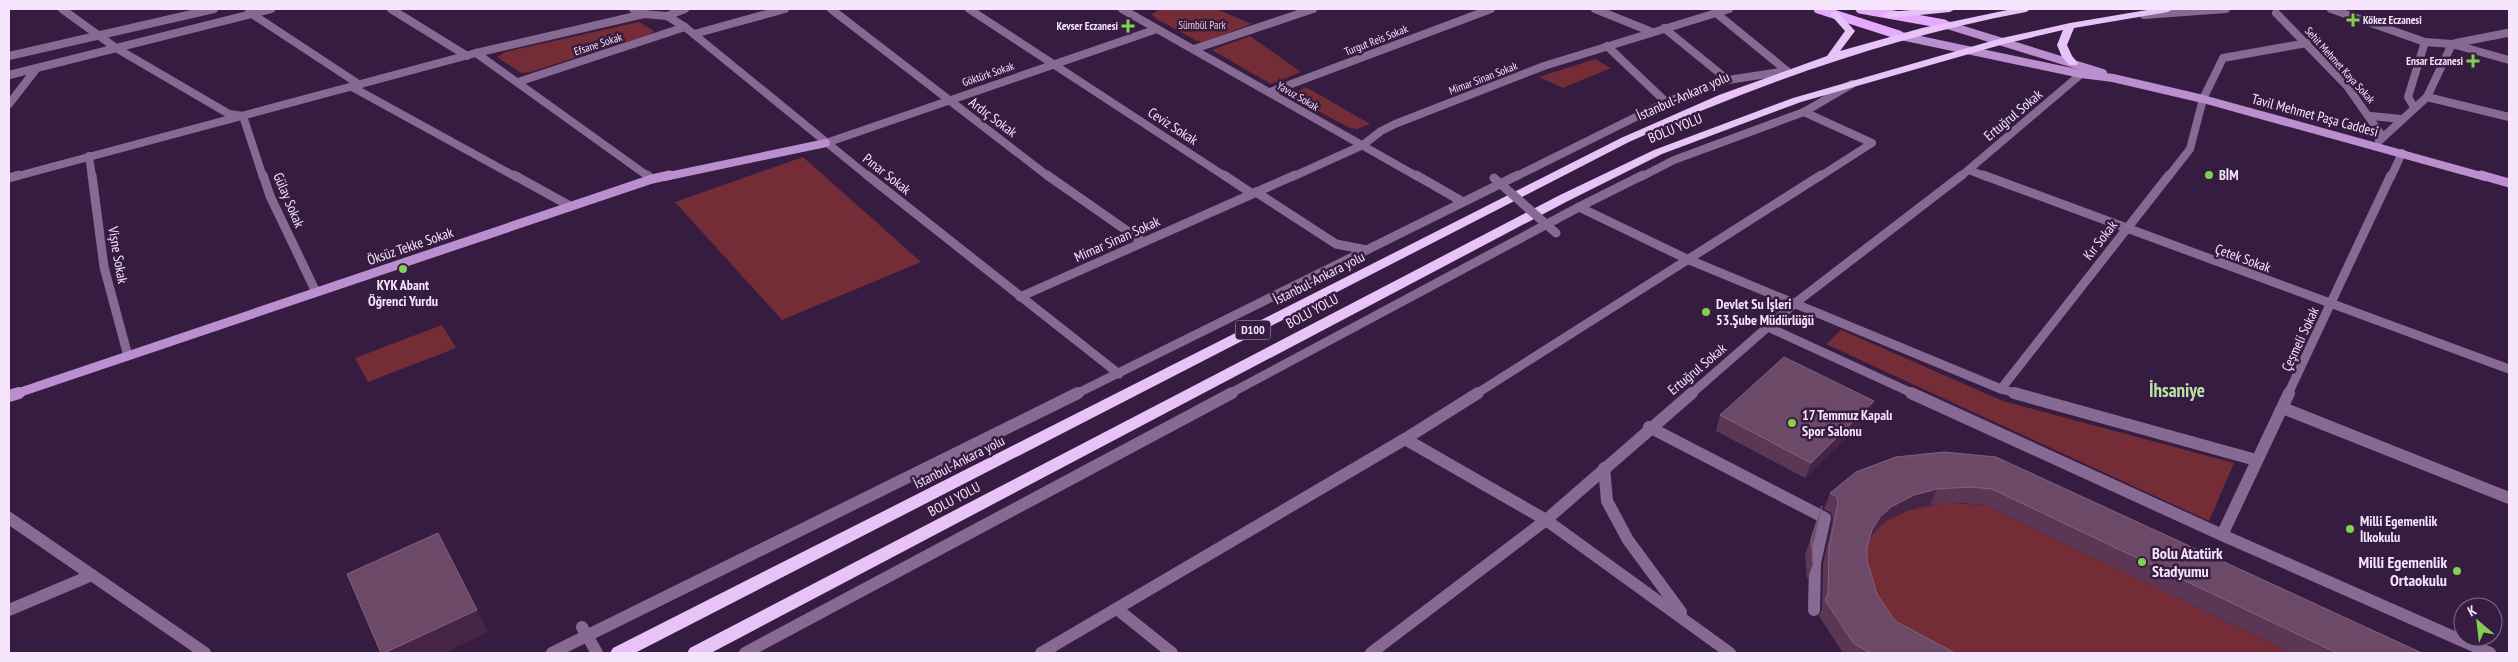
<svg xmlns="http://www.w3.org/2000/svg" width="2518" height="662" font-family="'PT Sans Narrow',sans-serif">
	<rect width="100%" height="100%" fill="#361c41"/>
	<g fill="#742d36">
		<polygon points="1161,9 1216,9 1252,24 1203,42 1197,41 1155,18 1152,14"/>
		<polygon points="639,22 654,31 651,34 530,72 521,73 497,57 505,52"/>
		<polygon points="1250,36 1301,72 1271,84 1212,50"/>
		<polygon points="1595,59 1611,68 1563,88 1539,77"/>
		<polygon points="1306,87 1370,124 1357,129 1350,128 1290,96"/>
		<polygon points="803,157 921,262 782,320 675,202"/>
		<polygon points="442,325 456,348 368,382 355,358"/>
		<polygon points="1841,330 2003,401 2234,463 2209,521 1826,344"/>
		<path d="M1951,503L1985,505L2292,653H1918L1862,585C1864,572 1863,555 1867,543C1878,512 1923,506 1951,503Z"/>
	</g>
	<g fill="none" stroke-linecap="round" stroke-linejoin="round">
		<g stroke="#866a93" stroke-width="8">
			<polyline points="62,9 116,48 229,114 243,116 263,177"/>
			<polyline points="391,9 467,56"/>
			<polyline points="633,9 644,14 667,16 685,27 869,177"/>
			<polyline points="831,9 1049,177"/>
			<polyline points="969,9 1226,177"/>
			<polyline points="1122,9 1418,177"/>
			<polyline points="1595,9 1652,32"/>
			<polyline points="2331,9 2425,42"/>
			<polyline points="249,12 360,85"/>
			<polyline points="1716,13 1787,71"/>
			<polyline points="2276,13 2347,86 2382,136"/>
			<polyline points="2144,15 2226,9"/>
			<polyline points="667,16 685,9"/>
			<polyline points="1664,28 1728,80"/>
			<polyline points="694,34 785,9"/>
			<polyline points="2456,43 2507,33"/>
			<polyline points="1607,46 1666,102"/>
			<polyline points="1194,49 1313,9"/>
			<polyline points="476,53 649,177"/>
			<polyline points="9,56 214,9"/>
			<polyline points="9,75 271,9"/>
			<polyline points="518,82 685,27"/>
			<polyline points="352,87 516,177"/>
			<polyline points="1270,92 1491,9"/>
			<polyline points="2427,97 2509,117"/>
			<polyline points="9,104 37,68"/>
			<polyline points="2414,107 2408,97 2425,42 2452,44 2509,60"/>
			<polyline points="1804,112 1872,143 1819,177"/>
			<polyline points="2371,116 2401,119"/>
			<polyline points="2379,141 2427,97 2452,44"/>
			<polyline points="826,143 1157,29"/>
			<polyline points="89,156 92,177"/>
			<polyline points="1969,170 1987,177"/>
			<polyline points="14,177 476,53 644,14"/>
			<polyline points="1292,177 1363,145 1381,131 1395,124 1544,66 1729,9"/>
			<polyline points="1515,177 1666,102 1728,80 1787,71"/>
			<polyline points="1641,177 1674,160 1804,112 1852,84"/>
			<polyline points="1960,177 2087,69"/>
			<polyline points="2168,177 2190,149 2203,99 2223,58 2307,43"/>
			<polyline points="2391,177 2402,153"/>
		</g>
		<g stroke="#866a93" stroke-width="9">
			<polyline points="92,175 104,267 128,356"/>
			<polyline points="263,175 270,196 316,292"/>
			<polyline points="514,175 570,206"/>
			<polyline points="647,175 652,179"/>
			<polyline points="867,175 1119,374"/>
			<polyline points="1047,175 1143,242"/>
			<polyline points="1224,175 1251,193"/>
			<polyline points="1416,175 1463,202"/>
			<polyline points="1983,175 2509,369"/>
			<polyline points="9,178 19,175"/>
			<polyline points="1256,192 1336,244 1367,250"/>
			<polyline points="1579,207 1687,259 2001,389 2019,394"/>
			<polyline points="1020,297 1295,175"/>
			<polyline points="1768,327 1914,394"/>
			<polyline points="2001,389 2169,175"/>
			<polyline points="1076,394 1518,175"/>
			<polyline points="1229,394 1579,207 1643,175"/>
			<polyline points="1476,394 1821,175"/>
			<polyline points="1691,394 1794,304 1962,175"/>
			<polyline points="2288,394 2391,175"/>
		</g>
		<g stroke="#866a93" stroke-width="12">
			<polyline points="1911,393 2222,535 2490,653"/>
			<polyline points="2014,393 2256,460"/>
			<polyline points="2283,408 2509,498"/>
			<polyline points="1649,427 1825,518 1815,563 1814,610"/>
			<polyline points="1405,439 1546,520 1730,653"/>
			<polyline points="1604,468 1607,501 1628,540 1681,612"/>
			<polyline points="9,518 205,653"/>
			<polyline points="2222,535 2289,393"/>
			<polyline points="1117,609 1172,653"/>
			<polyline points="9,610 92,575"/>
			<polyline points="552,653 1078,393"/>
			<polyline points="745,653 1232,393"/>
			<polyline points="1041,653 1405,439 1478,393"/>
			<polyline points="1371,653 1546,520 1692,393"/>
		</g>
		<g stroke="#bb8ecf" stroke-width="8">
			<polyline points="1944,24 2103,73"/>
			<polyline points="1901,36 2081,74 2113,78 2203,99 2485,177"/>
			<polyline points="664,177 826,143"/>
		</g>
		<g stroke="#bb8ecf" stroke-width="9">
			<polyline points="2481,175 2509,183"/>
			<polyline points="15,394 652,179 670,175"/>
		</g>
		<polyline stroke="#bb8ecf" stroke-width="12" points="9,396 19,393"/>
		<g stroke="#e5a9fe" stroke-width="9">
			<polyline points="1818,9 1899,35"/>
			<polyline points="1860,9 1944,24"/>
		</g>
		<g fill="#e8c3f8" fill-rule="evenodd">
			<polygon points="1923,9 1955,9 1950,12 1888,18 1883,15 1888,12"/>
			<path d="M2012,9H2031L2026,12C1886,38 1759,84 1629,142L635,653H610L613,648L1621,138L1719,95L1827,56L1845,31L1830,14L1832,12H1838L1855,31L1840,51L1922,28Z"/>
			<polygon points="2153,9 2173,9 2168,12 2074,28 2067,45 2072,56 2078,63 2077,65 2069,65 2062,57 2057,45 2063,30 2004,44 1801,102 1662,154 1566,202 711,653 687,653 690,648 1558,196 1654,150 1793,98 2002,38 2070,23"/>
		</g>
		<polyline stroke="#866a93" stroke-width="9" points="1494,178 1556,233"/>
		<polyline stroke="#866a93" stroke-width="12" points="582,627 597,653"/>
	</g>
	<g fill="#5c3755">
		<polygon points="1874,401 1868,416 1805,478 1716,431 1720,415"/>
		<polygon points="1944,452 2422,653 2292,653 1985,505 1962,503 1930,505 1907,511 1885,522 1874,533 1869,540 1867,548 1867,561 1877,594 1895,621 1955,653 1843,653 1819,616 1822,608 1823,564 1833,519 1831,513 1824,509 1830,493"/>
		<polygon points="1822,506 1813,546 1813,564 1807,580 1805,555"/>
	</g>
	<g fill="#462445">
		<polygon points="1874,401 1868,416 1805,478 1811,463"/>
		<polygon points="1937,489 1930,505 1907,511 1885,522 1874,533 1866,546 1872,530 1880,517 1891,507 1914,495"/>
		<polygon points="449,555 488,632 444,653 384,653"/>
	</g>
	<g fill="#6c4a67" stroke="#82627e">
		<polygon points="1784,357 1874,401 1811,463 1720,415"/>
		<polygon points="1944,452 1996,457 2422,653 2337,653 1992,489 1969,487 1937,489 1914,495 1891,507 1880,517 1872,530 1867,548 1867,561 1877,594 1895,621 1955,653 1871,653 1854,644 1825,600 1828,594 1829,548 1838,503 1837,497 1830,493 1856,472 1896,457"/>
		<polygon points="1822,506 1813,546 1813,564 1811,539"/>
		<polygon points="438,533 477,610 384,653 381,653 347,574"/>
	</g>
	<g fill="#81d050" stroke="#361c41" stroke-width="2">
		<path d="M2350.5 12.5h5v5h5v5h-5v5h-5v-5h-5v-5h5z"/>
		<path d="M1125.5 18.5h5v5h5v5h-5v5h-5v-5h-5v-5h5z"/>
		<path d="M2470.5 53.5h5v5h5v5h-5v5h-5v-5h-5v-5h5z"/>
		<circle cx="2209" cy="175" r="5"/>
		<circle cx="403" cy="269" r="5"/>
		<circle cx="1706" cy="312" r="5"/>
		<circle cx="1792" cy="423" r="5"/>
		<circle cx="2350" cy="529" r="5"/>
		<circle cx="2142" cy="562" r="5"/>
		<circle cx="2457" cy="571" r="5"/>
	</g>
	<g text-anchor="middle" stroke-width="5" stroke-linejoin="round" paint-order="stroke">
		<g font-size="11" font-weight="bold" fill="#f5e5fc" stroke="#361c41" text-anchor="end">
			<text x="2363" y="24" text-anchor="start">Kökez Eczanesi</text>
			<text x="1118" y="30">Kevser Eczanesi</text>
			<text x="2463" y="65">Ensar Eczanesi</text>
		</g>
		<g font-size="11" fill="#ebcacb" stroke="#361c41">
			<text x="1202" y="29">Sümbül Park</text>
		</g>
		<g font-size="11" fill="#f5e5fc" stroke="#361c41">
			<text transform="translate(1376 40) rotate(-21)" y="4">Turgut Reis Sokak</text>
			<text transform="translate(598 44) rotate(-18)" y="4">Efsane Sokak</text>
			<text transform="translate(2340 65) rotate(48)" y="4">Sehit Mehmet Kaya Sokak</text>
			<text transform="translate(988 74) rotate(-19)" y="4">Göktürk Sokak</text>
			<text transform="translate(1483 78) rotate(-21)" y="4">Mimar Sinan Sokak</text>
			<text transform="translate(1298 96) rotate(30)" y="4">Yavuz Sokak</text>
		</g>
		<rect fill="#361c41" stroke="#bca9c4" stroke-width="1" x="1235.5" y="320.5" width="35" height="19" rx="4"/>
		<g font-size="12" font-weight="bold" fill="#f5e5fc">
			<text x="1253" y="334">D100</text>
		</g>
		<g font-size="14" fill="#f5e5fc" stroke="#361c41">
			<text transform="translate(1683 96) rotate(-24)" y="5">İstanbul-Ankara yolu</text>
			<text transform="translate(2013 115) rotate(-40)" y="5">Ertuğrul Sokak</text>
			<text transform="translate(2315 115) rotate(15)" y="5">Tavil Mehmet Paşa Caddesi</text>
			<text transform="translate(993 117) rotate(37)" y="5">Ardıç Sokak</text>
			<text transform="translate(1173 126) rotate(33)" y="5">Ceviz Sokak</text>
			<text transform="translate(1675 128) rotate(-22)" y="5">BOLU YOLU</text>
			<text transform="translate(887 174) rotate(38)" y="5">Pınar Sokak</text>
			<text transform="translate(289 200) rotate(67)" y="5">Gülay Sokak</text>
			<text transform="translate(1117 239) rotate(-24)" y="5">Mimar Sinan Sokak</text>
			<text transform="translate(2100 240) rotate(-52)" y="5">Kır Sokak</text>
			<text transform="translate(410 246) rotate(-19)" y="5">Öksüz Tekke Sokak</text>
			<text transform="translate(118 255) rotate(80)" y="5">Vişne Sokak</text>
			<text transform="translate(2243 258) rotate(20)" y="5">Çetek Sokak</text>
			<text transform="translate(1319 278) rotate(-27)" y="5">İstanbul-Ankara yolu</text>
			<text transform="translate(1312 311) rotate(-28)" y="5">BOLU YOLU</text>
			<text transform="translate(2300 339) rotate(-65)" y="5">Çeşmeli Sokak</text>
			<text transform="translate(1697 369) rotate(-40)" y="5">Ertuğrul Sokak</text>
			<text transform="translate(959 462) rotate(-27)" y="5">İstanbul-Ankara yolu</text>
			<text transform="translate(954 499) rotate(-28)" y="5">BOLU YOLU</text>
		</g>
		<g font-size="14" font-weight="bold" fill="#f5e5fc" stroke="#361c41" text-anchor="start">
			<text x="2219" y="180">BİM</text>
			<text x="403" y="290" text-anchor="middle">KYK Abant<tspan x="403" dy="16">Öğrenci Yurdu</tspan></text>
			<text x="1716" y="309">Devlet Su İşleri<tspan x="1716" dy="16">53.Şube Müdürlüğü</tspan></text>
			<text x="1802" y="420">17 Temmuz Kapalı<tspan x="1802" dy="16">Spor Salonu</tspan></text>
			<text x="2360" y="526">Milli Egemenlik<tspan x="2360" dy="16">İlkokulu</tspan></text>
		</g>
		<g font-size="16" font-weight="bold" fill="#f5e5fc" stroke="#361c41" text-anchor="start">
			<text x="2152" y="559">Bolu Atatürk<tspan x="2152" dy="18">Stadyumu</tspan></text>
			<text x="2447" y="568" text-anchor="end">Milli Egemenlik<tspan x="2447" dy="18">Ortaokulu</tspan></text>
		</g>
		<g font-size="19" font-weight="bold" fill="#bae6a3" stroke="#361c41">
			<text x="2177" y="397">İhsaniye</text>
		</g>
	</g>
	<rect width="2518" height="662" fill="none" stroke="#f5e5fc" stroke-width="20"/>
	<g transform="translate(2478 622) rotate(332)"><circle r="24" fill="#361c41" stroke="#826c8c"/>
	<path d="M0-4L9 19L0 12L-9 19Z" fill="#81d050"/>
	<text y="-8" font-size="14" font-weight="bold" text-anchor="middle" fill="#f5e5fc">K</text>
	</g>
</svg>
